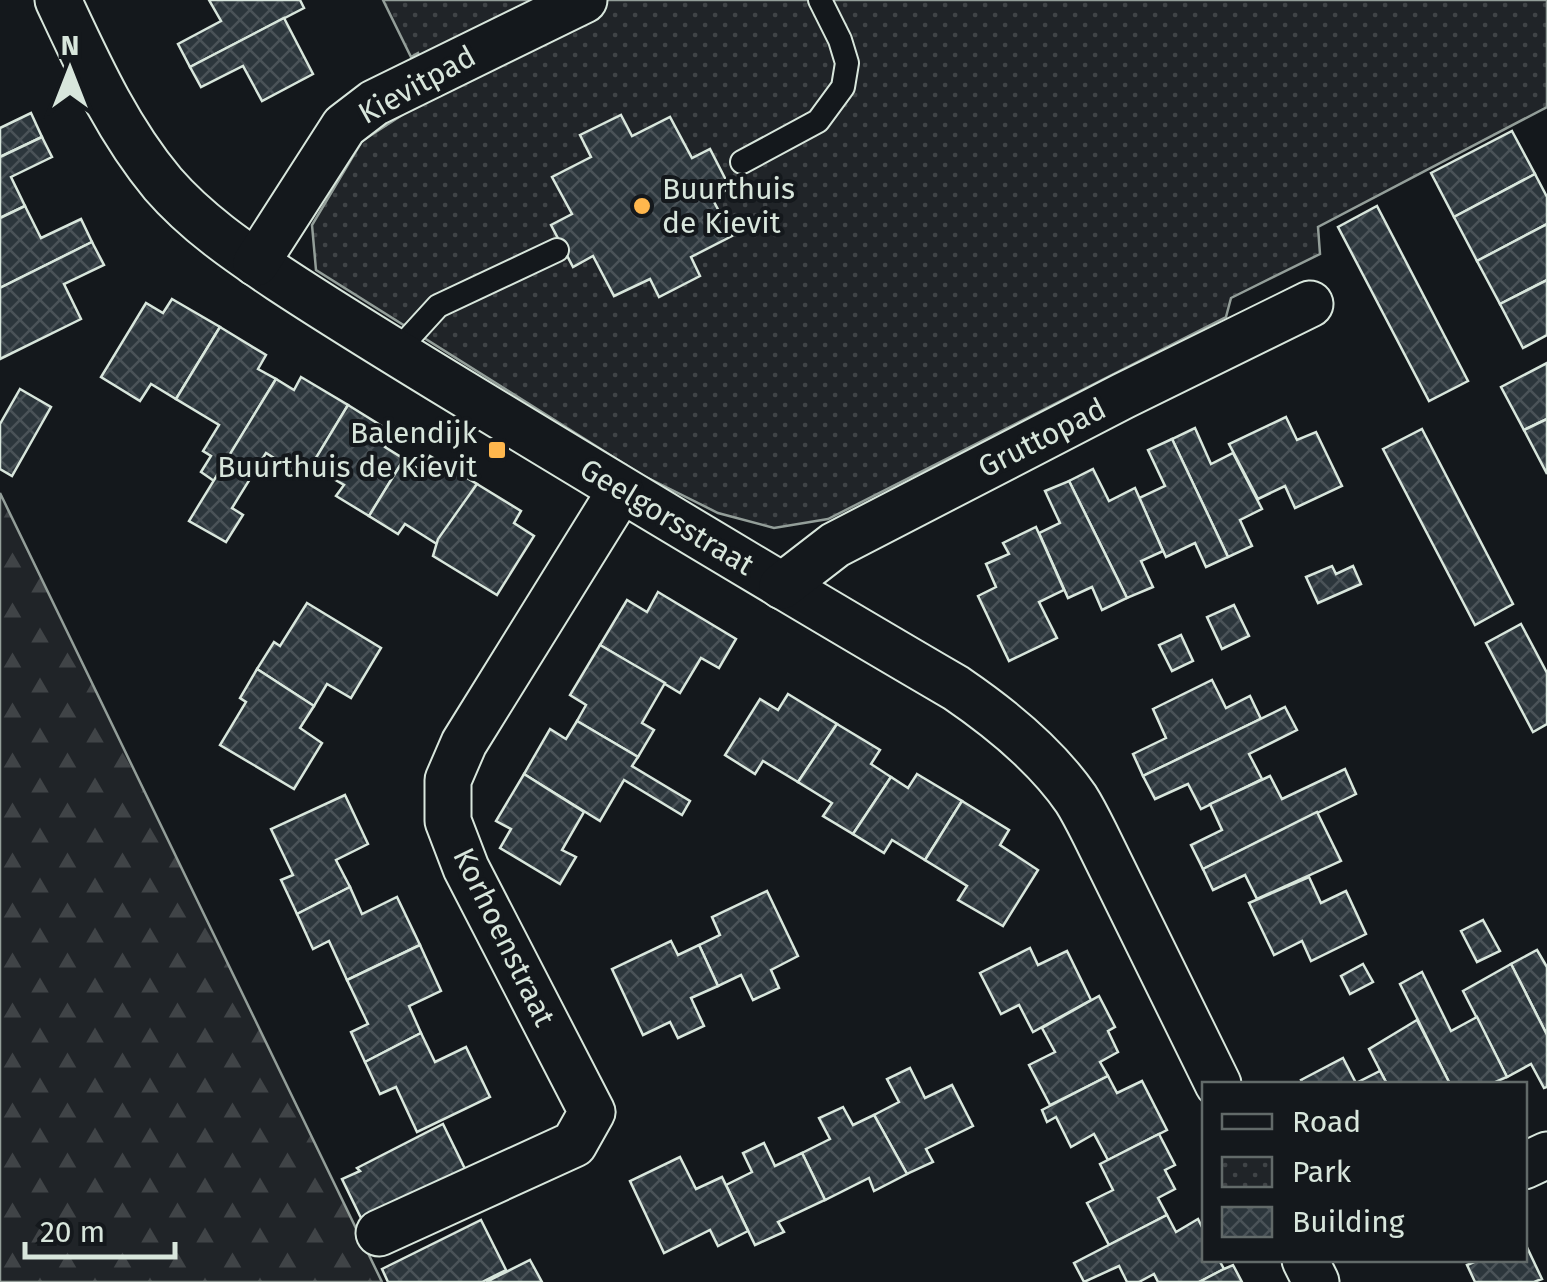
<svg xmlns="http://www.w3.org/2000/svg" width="1547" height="1282" font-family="'Fira Sans',sans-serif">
	<defs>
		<pattern id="forest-firs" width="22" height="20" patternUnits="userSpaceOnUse" patternTransform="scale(2.5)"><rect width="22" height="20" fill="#202428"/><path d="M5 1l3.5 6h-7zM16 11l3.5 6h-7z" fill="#404447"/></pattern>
		<pattern id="park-dots" width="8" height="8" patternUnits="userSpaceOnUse" patternTransform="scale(2.5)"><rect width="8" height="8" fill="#202428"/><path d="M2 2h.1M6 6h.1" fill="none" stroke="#404447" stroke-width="1.8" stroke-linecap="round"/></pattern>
		<pattern id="building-cross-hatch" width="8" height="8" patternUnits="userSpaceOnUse" patternTransform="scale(2.5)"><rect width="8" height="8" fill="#2c363c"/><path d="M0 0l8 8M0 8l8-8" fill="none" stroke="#4a5358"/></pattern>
	</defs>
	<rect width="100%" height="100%" fill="#14181c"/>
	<polygon fill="url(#forest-firs)" stroke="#939e99" stroke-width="2.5" points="0,493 382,1282 0,1282"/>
	<polygon fill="url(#park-dots)" stroke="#939e99" stroke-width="2.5" points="383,0 1547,0 1547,107 1318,227 1320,254 1231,298 1226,317 828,519 774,528 718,513 642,475 316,270 312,225 362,141 436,93 418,53 411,57"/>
	<g fill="url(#building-cross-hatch)" stroke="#d8e6dc" stroke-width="2.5">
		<polygon points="209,0 300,0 304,8 190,67 178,44 221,21"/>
		<polygon points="284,18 313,74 262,101 243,66 201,87 190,67"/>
		<polygon points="31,113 42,137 0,157 0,128"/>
		<polygon points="621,115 632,136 670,117 692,158 710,149 730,188 712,198 732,236 691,257 700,276 659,297 650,279 614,296 593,256 573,267 551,225 572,214 552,177 591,157 580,135"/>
		<polygon points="1512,131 1535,174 1454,217 1431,173"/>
		<polygon points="42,137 52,157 11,177 25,206 0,218 0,157"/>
		<polygon points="1535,174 1547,197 1547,224 1477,261 1454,217"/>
		<polygon points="25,206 41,238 81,219 92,242 0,288 0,218"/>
		<polygon points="1377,206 1468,381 1429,401 1338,227"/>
		<polygon points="1547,224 1547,280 1500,304 1477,261"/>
		<polygon points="92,242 104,265 64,284 81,319 0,359 0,288"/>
		<polygon points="1547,280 1547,335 1523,348 1500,304"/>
		<polygon points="172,299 220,327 176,399 151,384 140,401 101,377 146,303 163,313"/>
		<polygon points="220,327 266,355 258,369 276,379 214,481 201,472 211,456 203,451 219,425 176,399"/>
		<polygon points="1547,363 1547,419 1524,430 1501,387"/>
		<polygon points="301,377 348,405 305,477 266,453 232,508 243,515 226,542 189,521 276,379 294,390"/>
		<polygon points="20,389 51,407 12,476 0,469 0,424"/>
		<polygon points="348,405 393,433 385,447 404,459 369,516 336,496 344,485 311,466"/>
		<polygon points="1286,417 1297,440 1316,432 1342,486 1295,508 1285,486 1258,499 1229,444"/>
		<polygon points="1547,419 1547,474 1524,430"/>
		<polygon points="1195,428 1211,464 1233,453 1262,509 1240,520 1252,546 1228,557 1172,439"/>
		<polygon points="1422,429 1513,604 1475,625 1383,449"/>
		<polygon points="1172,439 1228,557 1206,567 1195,543 1166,557 1139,498 1165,486 1148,450"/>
		<polygon points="430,456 477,484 440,546 405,524 398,534 369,516 404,459 421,471"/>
		<polygon points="1093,469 1109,501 1135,488 1163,551 1141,561 1153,587 1127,598 1069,481"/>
		<polygon points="1069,481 1127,598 1102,610 1092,587 1068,598 1039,533 1060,523 1045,491"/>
		<polygon points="477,484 521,511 514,523 534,536 497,595 433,556 438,539"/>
		<polygon points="1036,527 1064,590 1039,602 1057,638 1009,661 978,596 996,587 986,564 1009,554 1003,543"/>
		<polygon points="1332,566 1336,574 1353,566 1361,584 1318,603 1306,577"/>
		<polygon points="658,592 736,639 719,668 701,658 680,693 600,645 627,600 647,612"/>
		<polygon points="307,603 381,648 351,698 327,684 314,706 257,669 274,642 280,646"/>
		<polygon points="1234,605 1249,636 1222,649 1207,617"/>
		<polygon points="1521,624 1547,673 1547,724 1533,732 1486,643"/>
		<polygon points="1181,635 1193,661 1172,671 1159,645"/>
		<polygon points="600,645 665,683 642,723 654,730 638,757 577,721 586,705 570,695"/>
		<polygon points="257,669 314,706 300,728 322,743 294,789 220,745 246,702 240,698"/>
		<polygon points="1212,680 1226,708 1250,696 1261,719 1143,776 1133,754 1166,738 1153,709"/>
		<polygon points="788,694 837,724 798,782 763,761 755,774 725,755 760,699 778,710"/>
		<polygon points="1285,707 1297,730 1249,754 1262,779 1201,809 1188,784 1155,799 1143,776"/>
		<polygon points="577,721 638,757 632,766 690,801 682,815 624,780 600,821 524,774 550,729 566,739"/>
		<polygon points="837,724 880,750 871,764 891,777 853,834 823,816 832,803 798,782"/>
		<polygon points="1345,769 1356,794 1203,869 1191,845 1222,830 1210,804 1270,776 1282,799"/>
		<polygon points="524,774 584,812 562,850 576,857 560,884 500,848 511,829 496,821"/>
		<polygon points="917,774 962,801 925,860 892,840 884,853 853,834 891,777 908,788"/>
		<polygon points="345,795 368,844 336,860 350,887 297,914 281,880 293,875 271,829"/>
		<polygon points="962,801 1009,830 1000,845 1038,870 1003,926 958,900 967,886 925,860"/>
		<polygon points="1317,812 1341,861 1257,899 1245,875 1213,890 1203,869"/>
		<polygon points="1309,877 1321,903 1346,891 1366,934 1311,961 1302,941 1274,955 1249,903"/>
		<polygon points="350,887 362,914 397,897 420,945 347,980 329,941 313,949 297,914"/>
		<polygon points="767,891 798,956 771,970 779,988 753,1000 741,975 718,986 699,945 720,935 712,917"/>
		<polygon points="1483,920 1500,951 1477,962 1461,931"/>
		<polygon points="671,941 678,955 699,945 718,986 691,998 704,1026 678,1038 670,1022 643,1035 612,969"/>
		<polygon points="420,945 441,991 409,1006 421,1033 365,1062 351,1032 368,1024 347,980"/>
		<polygon points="1030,948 1038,965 1067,951 1091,1000 1033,1032 1019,1005 1001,1014 980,973"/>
		<polygon points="1537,950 1547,967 1547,1035 1511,964"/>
		<polygon points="1363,964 1373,982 1350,994 1341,976"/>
		<polygon points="1511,964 1547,1035 1547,1087 1544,1088 1531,1064 1507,1077 1463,991"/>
		<polygon points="1422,972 1451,1031 1477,1017 1507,1077 1491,1084 1450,1084 1400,984"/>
		<polygon points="1099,996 1115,1027 1108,1031 1118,1052 1100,1062 1108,1076 1050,1105 1029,1065 1055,1052 1042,1028"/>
		<polygon points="1417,1020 1450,1084 1387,1084 1369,1049"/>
		<polygon points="421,1033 435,1062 466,1047 490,1097 417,1132 396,1087 380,1094 365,1062"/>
		<polygon points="1343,1058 1356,1083 1380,1071 1387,1084 1303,1084 1301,1080"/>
		<polygon points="910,1068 925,1098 952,1085 973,1126 926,1149 933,1162 907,1174 874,1115 899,1102 887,1079"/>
		<polygon points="1108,1076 1117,1093 1142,1081 1167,1130 1108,1160 1094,1134 1071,1147 1056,1117 1047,1122 1042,1110"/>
		<polygon points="843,1107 853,1125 874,1115 907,1174 874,1191 869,1178 825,1200 802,1153 830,1139 819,1118"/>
		<polygon points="443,1124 465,1169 362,1220 342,1179 360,1171 357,1168"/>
		<polygon points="1159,1134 1175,1165 1165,1170 1175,1189 1158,1198 1167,1215 1109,1245 1087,1203 1113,1190 1100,1164"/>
		<polygon points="764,1143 775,1166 802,1153 825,1200 778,1222 784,1232 755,1245 726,1185 752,1172 743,1153"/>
		<polygon points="680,1157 696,1189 722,1177 748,1231 718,1246 710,1230 664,1253 630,1181"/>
		<polygon points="1167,1215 1176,1232 1198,1219 1204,1231 1204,1260 1219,1260 1224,1269 1199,1282 1158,1282 1154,1274 1139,1282 1127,1282 1119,1266 1084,1282 1074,1263"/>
		<polygon points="481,1220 506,1270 482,1282 388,1282 382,1269"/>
		<polygon points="1524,1241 1542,1279 1534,1282 1475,1282 1467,1265 1479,1260 1524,1260"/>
		<polygon points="530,1260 542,1282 486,1282"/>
		<polygon points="1233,1265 1242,1282 1199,1282 1224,1269"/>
	</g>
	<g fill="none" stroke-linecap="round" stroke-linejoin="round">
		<g stroke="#d8e6dc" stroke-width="26">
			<g id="service">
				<polyline points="742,162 818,121 843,87 847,63 840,40 820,0"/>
				<polyline points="396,352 438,306 557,250"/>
			</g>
		</g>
		<g stroke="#d8e6dc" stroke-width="49">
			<g id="minor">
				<path d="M58,0C88,64 117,129 163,184C196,222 238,251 280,279C333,314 387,347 441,380C612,484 783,587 956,688C1000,718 1045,754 1076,799C1083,810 1089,822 1095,834L1218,1084"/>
				<polyline points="256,263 344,126 374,103 584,0"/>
				<polyline points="782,586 835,545 1123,396 1310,304"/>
				<polyline points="1524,1166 1547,1155"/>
				<polyline points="379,1233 574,1144 592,1112 466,868 448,821 448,780 464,743 621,490"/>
				<polyline points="1305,1260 1316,1282"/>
			</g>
		</g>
		<use href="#service" stroke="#14181c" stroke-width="22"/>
		<use href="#minor" stroke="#14181c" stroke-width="45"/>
	</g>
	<g fill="#ffb74d" stroke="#14181c" stroke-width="4">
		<circle cx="642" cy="206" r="10"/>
		<rect x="487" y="440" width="20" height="20" rx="5"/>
	</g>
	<g text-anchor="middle" stroke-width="8" stroke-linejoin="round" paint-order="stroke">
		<g font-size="30" fill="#d8e6dc" stroke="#14181c">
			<text transform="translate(417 85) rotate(-29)" y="10">Kievitpad</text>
			<text transform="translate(1042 438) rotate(-27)" y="10">Gruttopad</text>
			<text transform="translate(667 517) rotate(31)" y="10">Geelgorsstraat</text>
			<text transform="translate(504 937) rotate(64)" y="10">Korhoenstraat</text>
		</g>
		<g font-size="30" fill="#d8e6dc" stroke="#14181c" text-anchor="start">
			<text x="662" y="199">Buurthuis<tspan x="662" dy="34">de Kievit</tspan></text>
			<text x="477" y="443" text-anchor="end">Balendijk<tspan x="477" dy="34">Buurthuis de Kievit</tspan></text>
		</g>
	</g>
	<rect x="1202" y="1082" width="325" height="180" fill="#14181c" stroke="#626a69" stroke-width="2.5"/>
	<rect x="1222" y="1114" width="50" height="15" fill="#14181c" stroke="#626a69" stroke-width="2.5"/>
	<text x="1292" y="1132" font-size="30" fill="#d8e6dc">Road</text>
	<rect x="1222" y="1157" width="50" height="30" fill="url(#park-dots)" stroke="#626a69" stroke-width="2.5"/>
	<text x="1292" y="1182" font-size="30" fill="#d8e6dc">Park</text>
	<rect x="1222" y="1207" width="50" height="30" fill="url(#building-cross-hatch)" stroke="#626a69" stroke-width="2.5"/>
	<text x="1292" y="1232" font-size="30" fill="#d8e6dc">Building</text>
	<g transform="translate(70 70)" stroke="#14181c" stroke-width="8" paint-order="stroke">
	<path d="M0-8L18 38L0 25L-18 38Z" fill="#d8e6dc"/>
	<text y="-15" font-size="28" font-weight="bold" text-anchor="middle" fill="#d8e6dc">N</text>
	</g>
	<path d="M25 1242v15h150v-15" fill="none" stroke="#d8e6dc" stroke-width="5"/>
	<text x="40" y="1242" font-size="30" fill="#d8e6dc" stroke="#14181c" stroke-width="8" paint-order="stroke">20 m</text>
</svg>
